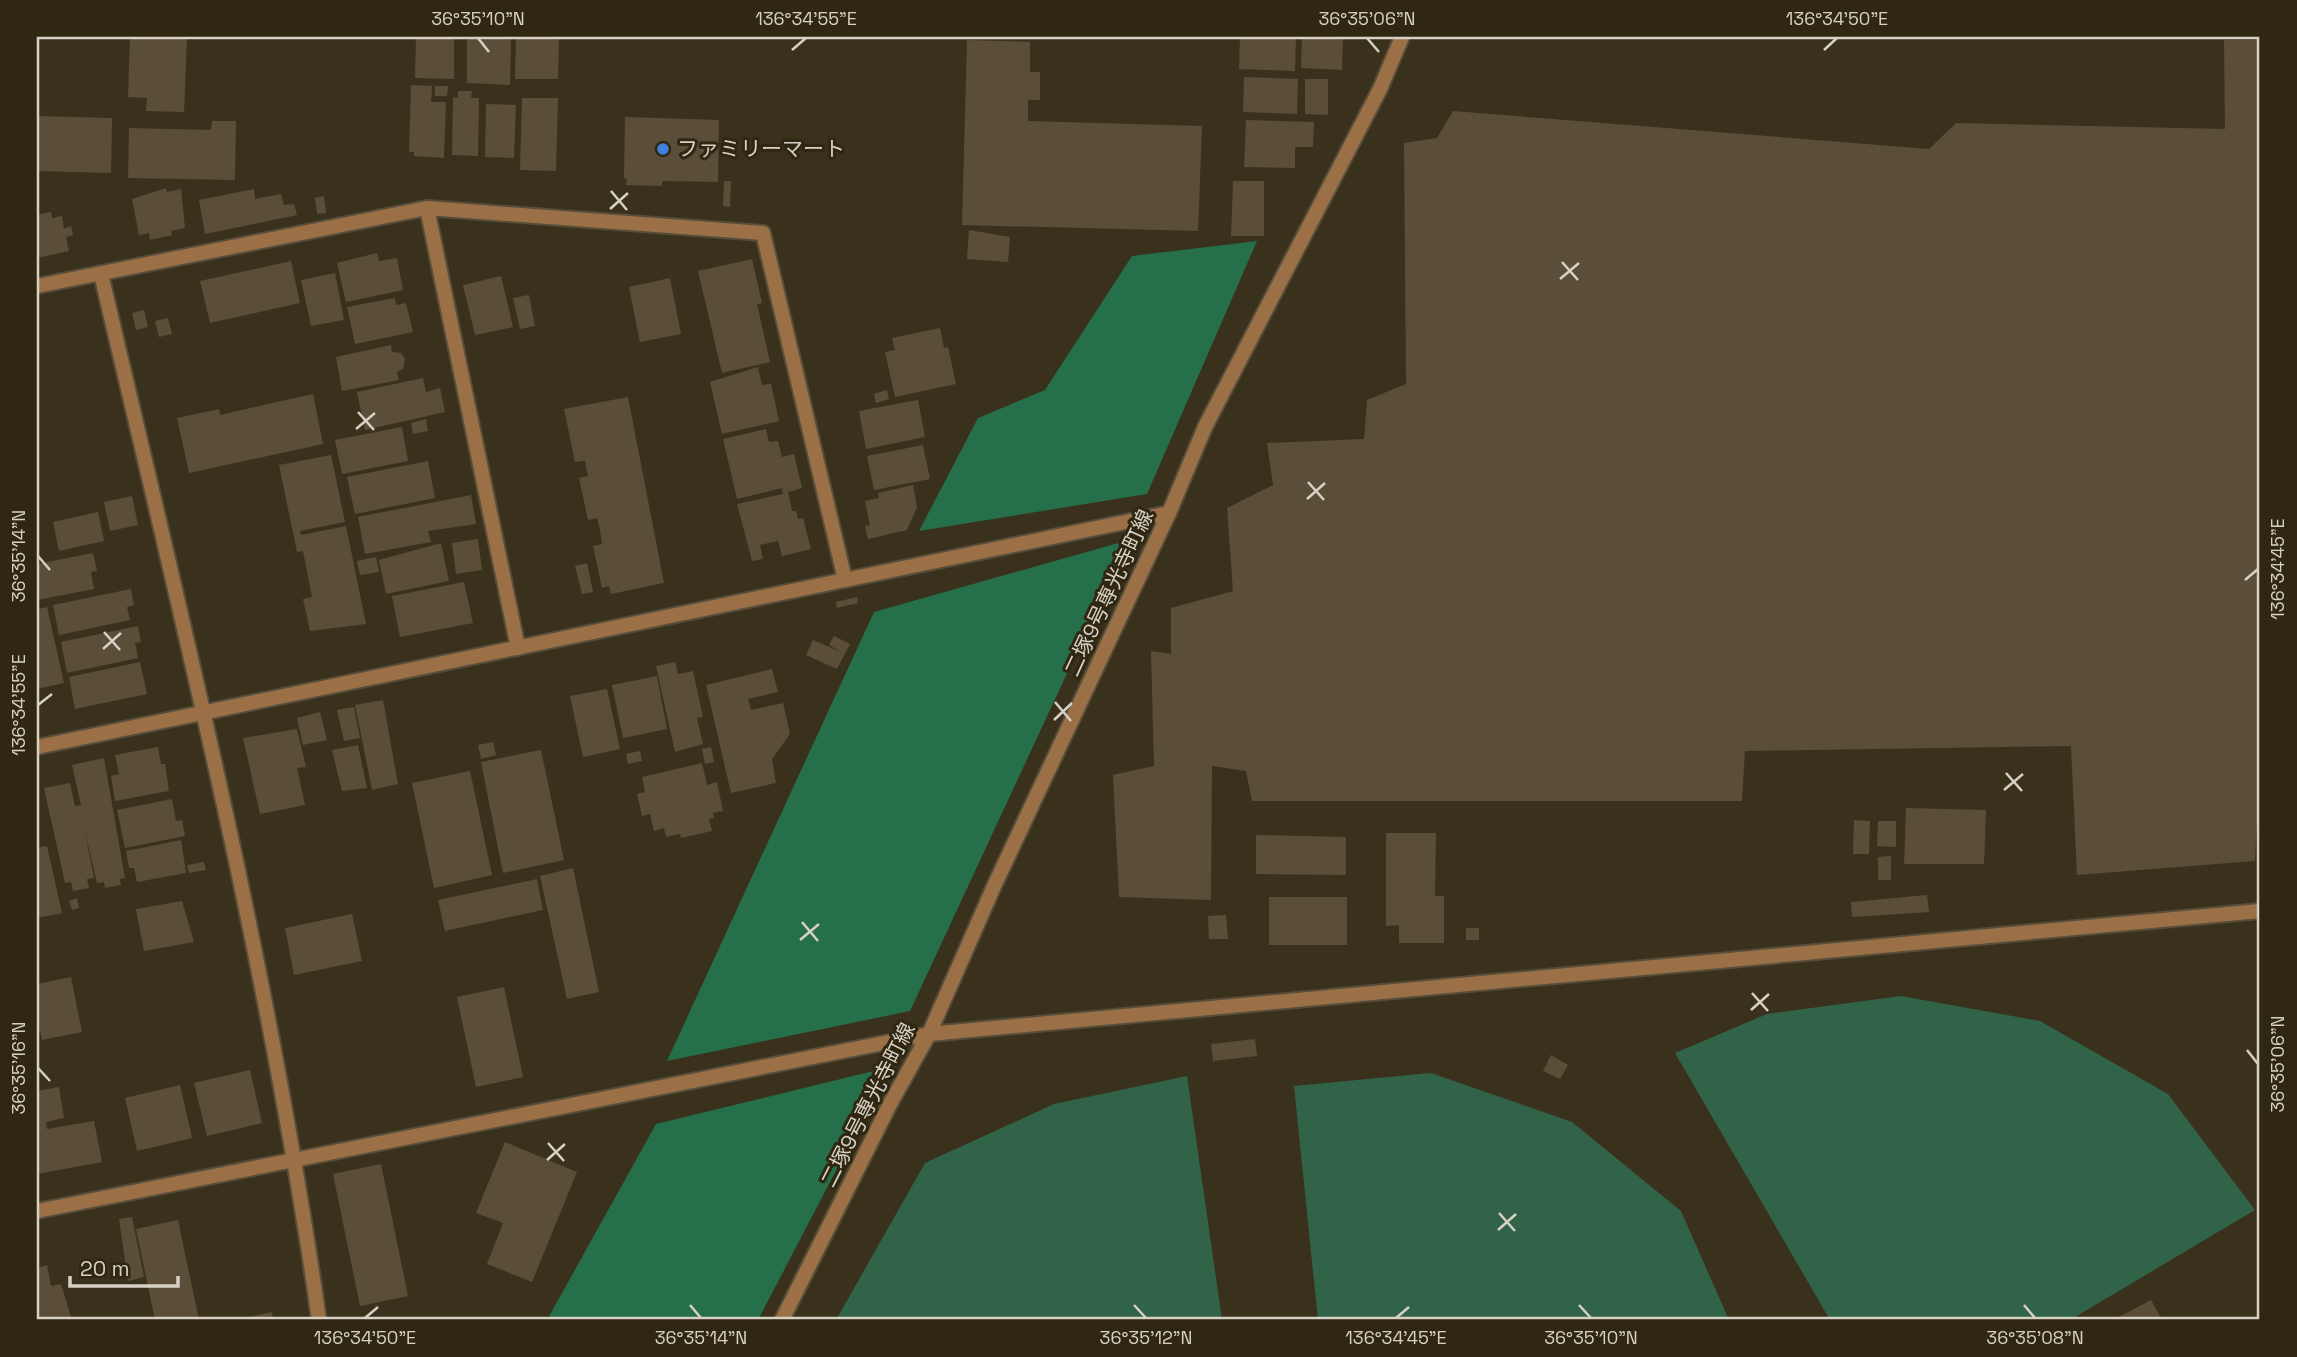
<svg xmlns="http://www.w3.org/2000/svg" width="2297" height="1357" font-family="'Space Grotesk','Noto Sans JP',sans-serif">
	<rect width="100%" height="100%" fill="#3a311c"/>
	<g fill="#316348">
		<polygon points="1901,996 2040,1021 2168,1094 2255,1210 2070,1320 1830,1320 1675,1053 1767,1014"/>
		<polygon points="1431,1073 1572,1122 1681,1211 1729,1320 1318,1320 1294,1086"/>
		<polygon points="1187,1076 1222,1320 836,1320 925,1163 1054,1104"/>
	</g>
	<g fill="#266f4b">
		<polygon points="1257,241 1147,494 919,531 978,418 1045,390 1132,256"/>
		<polygon points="1129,540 910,1011 667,1061 874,612"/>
		<polygon points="890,1067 758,1320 547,1320 656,1124"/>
	</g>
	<g fill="#5b4e39">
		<polygon points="130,37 187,37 184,112 146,111 147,98 128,97"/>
		<polygon points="416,37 454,37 454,79 415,78"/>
		<polygon points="467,37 511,37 510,85 467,83"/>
		<polygon points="516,37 559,37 558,79 515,79"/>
		<polygon points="1240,37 1296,37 1295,71 1239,69"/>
		<polygon points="1302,37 1343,37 1342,70 1301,68"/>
		<polygon points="967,40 1030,42 1030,72 1040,72 1040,100 1028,100 1028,121 1202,126 1198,231 962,225"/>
		<polygon points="2224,40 2260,40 2260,756 2255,861 2077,875 2071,746 1745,751 1742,801 1252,801 1246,771 1212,766 1211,900 1119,897 1113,775 1154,766 1151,651 1171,654 1171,608 1233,591 1227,508 1273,485 1267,443 1364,439 1367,400 1406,384 1404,143 1437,138 1453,111 1929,149 1956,123 2225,129"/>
		<polygon points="1244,77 1298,79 1297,114 1243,112"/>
		<polygon points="1305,79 1328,79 1328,115 1305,114"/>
		<polygon points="411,85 432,86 431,102 446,102 444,158 414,156 414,152 409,152"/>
		<polygon points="435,86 448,86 447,96 435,96"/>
		<polygon points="458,91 472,91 471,98 479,98 478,156 452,155 453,97 458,98"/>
		<polygon points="522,98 558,98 556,171 520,170"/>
		<polygon points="486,104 516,105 514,158 485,157"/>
		<polygon points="37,116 112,118 111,173 37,171"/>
		<polygon points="625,117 719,120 718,182 662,181 662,186 626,185 627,179 624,178"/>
		<polygon points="1246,120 1314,122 1313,147 1295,147 1295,168 1244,167"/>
		<polygon points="212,121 236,121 235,180 128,178 129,128 211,130"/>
		<polygon points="724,181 731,181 730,207 723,206"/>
		<polygon points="1233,181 1264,181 1264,236 1231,236"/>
		<polygon points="166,188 167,192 181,189 185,228 171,231 172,235 150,240 149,233 139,235 132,199"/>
		<polygon points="254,189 255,199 281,194 284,205 294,204 297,215 205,234 199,200"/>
		<polygon points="324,196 326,213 317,214 315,198"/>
		<polygon points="51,212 52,218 62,216 64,229 71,226 73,235 66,237 69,251 37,258 37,215"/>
		<polygon points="969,230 1010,237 1008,262 967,259"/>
		<polygon points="377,253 379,261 397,258 403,290 346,302 337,263"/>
		<polygon points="752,259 762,303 757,304 770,362 722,373 698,271"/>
		<polygon points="291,261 300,303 210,323 200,281"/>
		<polygon points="335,273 344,320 311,326 301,280"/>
		<polygon points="501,276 513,327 475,335 463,285"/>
		<polygon points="670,278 681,334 640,342 629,287"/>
		<polygon points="529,295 535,326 520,329 513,298"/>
		<polygon points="395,298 396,305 406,303 413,332 355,344 347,307"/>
		<polygon points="144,310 148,327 136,330 132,313"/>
		<polygon points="168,318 172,334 159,337 155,321"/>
		<polygon points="940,328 944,348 948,347 956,384 895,397 885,352 895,350 892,338"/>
		<polygon points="391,345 392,352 401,353 405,359 403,369 397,372 399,380 342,391 336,357"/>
		<polygon points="758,367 762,385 771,384 779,421 722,434 710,382"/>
		<polygon points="423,378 426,392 440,388 445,412 365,430 357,392"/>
		<polygon points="887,390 889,399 876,403 874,394"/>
		<polygon points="313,394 323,444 189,473 177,418 219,409 220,415"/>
		<polygon points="628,397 664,583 611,594 609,586 602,588 593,546 602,544 600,530 597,518 588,520 579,478 588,476 585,461 575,462 564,409"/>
		<polygon points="918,400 925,437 866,449 859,411"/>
		<polygon points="426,419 428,431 413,434 411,423"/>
		<polygon points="402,427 408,461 342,474 335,440"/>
		<polygon points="766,429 769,442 778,441 782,457 794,454 802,488 788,492 792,511 796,511 798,519 803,518 811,549 782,556 778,541 760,545 763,559 752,561 737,504 783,494 782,488 737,499 723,439"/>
		<polygon points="923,445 930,479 874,490 867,456"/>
		<polygon points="331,455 345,522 300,531 301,535 346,526 366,624 310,631 303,599 312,597 303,551 297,552 279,465"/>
		<polygon points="428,461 435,498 355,514 347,477"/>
		<polygon points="913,485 917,507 907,530 868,539 865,526 870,525 865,501 879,498 878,493"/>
		<polygon points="471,495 476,524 428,531 431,542 365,554 358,517"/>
		<polygon points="132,496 138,525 110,531 104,502"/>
		<polygon points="98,512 104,541 59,551 53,522"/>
		<polygon points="478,539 482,570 456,574 452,543"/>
		<polygon points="441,543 449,581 386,594 379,560"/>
		<polygon points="93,553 97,571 91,572 94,589 37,600 37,564"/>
		<polygon points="376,557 379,572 360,575 357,561"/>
		<polygon points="587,563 593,592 582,594 575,566"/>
		<polygon points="464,582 473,623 400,637 392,596"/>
		<polygon points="131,589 134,605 127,607 130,620 59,635 53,605"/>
		<polygon points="857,597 858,603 837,608 836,602"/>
		<polygon points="47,607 64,683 41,688 37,686 37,609"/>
		<polygon points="138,626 141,642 135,643 138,658 67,673 61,642"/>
		<polygon points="834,636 850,644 837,669 806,655 813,640 841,652 829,645"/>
		<polygon points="140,662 147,694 75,709 69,677"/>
		<polygon points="675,662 678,674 693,671 703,717 697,718 703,744 675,752 656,666"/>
		<polygon points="772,669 778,692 748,699 751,710 783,703 790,734 772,759 776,783 731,793 706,685"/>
		<polygon points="657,676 667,729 623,738 612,685"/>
		<polygon points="607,689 620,749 583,757 570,696"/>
		<polygon points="383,700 398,784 372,790 355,705"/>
		<polygon points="354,707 360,738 344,741 337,710"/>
		<polygon points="320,712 327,740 303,745 297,718"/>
		<polygon points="297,729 306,767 297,768 305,805 260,814 243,738"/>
		<polygon points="493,742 496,755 481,759 478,745"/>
		<polygon points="358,745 367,788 342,791 332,750"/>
		<polygon points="158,747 161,764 165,764 169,791 115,801 111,776 119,774 115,755"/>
		<polygon points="711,747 714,762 705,764 702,749"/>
		<polygon points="541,750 564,860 503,873 481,762"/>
		<polygon points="640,751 642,761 628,764 626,754"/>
		<polygon points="104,758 125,878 120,879 121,885 105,888 104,882 97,883 84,827 94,878 87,879 89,888 73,891 71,882 65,883 44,788 70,783 75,806 81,805 72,765"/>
		<polygon points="702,763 707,785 717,782 723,811 713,813 714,818 709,819 712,831 681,838 680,834 666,837 664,828 654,831 650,814 642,816 637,794 645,792 642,777"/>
		<polygon points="470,771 492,875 434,888 412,783"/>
		<polygon points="172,799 176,821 182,820 185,836 125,848 117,810"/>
		<polygon points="1906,808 1986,810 1984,864 1904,864"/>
		<polygon points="1854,820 1870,821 1869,854 1853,854"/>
		<polygon points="1878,821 1896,821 1896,847 1877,846"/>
		<polygon points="1386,833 1436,833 1435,896 1444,896 1444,943 1399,943 1399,925 1386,926"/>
		<polygon points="1256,835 1346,837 1346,875 1256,874"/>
		<polygon points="181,840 186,873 137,882 134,868 129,868 126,851"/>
		<polygon points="47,846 62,913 37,918 37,848"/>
		<polygon points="1891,856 1891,880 1878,880 1878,857"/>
		<polygon points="204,862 206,870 189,873 187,865"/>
		<polygon points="573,868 599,992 567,999 540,876"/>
		<polygon points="537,879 543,910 445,931 438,900"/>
		<polygon points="1927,895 1929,912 1852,917 1851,902"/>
		<rect x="1269" y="897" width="78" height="48"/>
		<polygon points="77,898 79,908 72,910 69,901"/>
		<polygon points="182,901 194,942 144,951 136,909"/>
		<polygon points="352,914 362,961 294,975 285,928"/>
		<polygon points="1226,915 1228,939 1209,939 1208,916"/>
		<rect x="1466" y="928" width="13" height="12"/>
		<polygon points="71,977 82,1032 42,1040 40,1031 37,1031 37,984"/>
		<polygon points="504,987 523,1077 476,1087 457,997"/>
		<polygon points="1255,1039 1257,1056 1213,1061 1211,1044"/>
		<polygon points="1551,1055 1568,1065 1560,1079 1543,1071"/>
		<polygon points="250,1070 262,1123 207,1136 194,1083"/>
		<polygon points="180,1085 192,1138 137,1151 125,1098"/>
		<polygon points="59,1087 64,1118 46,1122 47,1129 94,1121 102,1162 37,1174 37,1091"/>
		<polygon points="505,1142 577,1172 532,1282 487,1264 503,1223 476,1213"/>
		<polygon points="381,1164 408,1296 360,1306 333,1174"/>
		<polygon points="132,1217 144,1277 128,1281 119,1219"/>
		<polygon points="178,1220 199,1320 155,1320 136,1229"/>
		<polygon points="47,1265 51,1286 61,1284 72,1320 37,1320 37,1268"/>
		<polygon points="2151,1300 2162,1320 2113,1320"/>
		<polygon points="272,1312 273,1320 238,1320 238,1319"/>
	</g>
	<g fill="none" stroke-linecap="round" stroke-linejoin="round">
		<g stroke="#564e3a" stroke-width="18">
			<g id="street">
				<polyline points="427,208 518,648"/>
				<path d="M101,274C182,620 269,967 319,1320"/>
				<polyline points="37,286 427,208 763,233 845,580"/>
				<polyline points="37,747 1169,513"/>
				<polyline points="37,1211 929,1034 2260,911"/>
				<polyline points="782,1320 890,1104 929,1034 995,884 1169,513 1205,427 1380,89 1402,37"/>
			</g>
		</g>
		<use href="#street" stroke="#9c7047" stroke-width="14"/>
	</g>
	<path fill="none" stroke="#d7d1c5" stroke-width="2.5" d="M478,38L489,52M1367,38L1379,52M792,50L806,38M1824,50L1837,38M611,191L627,210M610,209L628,193M1562,262L1578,280M1560,279L1579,263M358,412L374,430M356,429L375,413M1308,482L1324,500M1307,499L1325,483M38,556L50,570M2245,580L2258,569M104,632L120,650M103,649L121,633M1055,702L1071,721M38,705L52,694M1054,720L1072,703M2006,773L2022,791M2004,790L2023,774M802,922L818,941M800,940L819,924M1752,993L1768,1011M1751,1010L1769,994M2247,1050L2258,1064M38,1068L50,1081M548,1143L564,1161M547,1160L565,1144M1499,1213L1515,1231M1498,1230L1516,1214M690,1305L701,1318M1134,1305L1146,1318M1579,1305L1591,1318M2024,1305L2035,1318M365,1318L378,1307M1396,1318L1409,1307"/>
	<circle fill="#3f7fe0" stroke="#302712" stroke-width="2.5" cx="663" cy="149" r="7"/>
	<g text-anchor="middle" stroke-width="6" stroke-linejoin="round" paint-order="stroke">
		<g font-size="21" fill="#d7d1c5" stroke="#302712" text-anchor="start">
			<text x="677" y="156">ファミリーマート</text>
		</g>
		<g font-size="21" fill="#d7d1c5" stroke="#302712">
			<text transform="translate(1109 593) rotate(-65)" y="7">二塚9号専光寺町線</text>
			<text transform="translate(868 1105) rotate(-63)" y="7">二塚9号専光寺町線</text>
		</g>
	</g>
	<rect width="2297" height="1357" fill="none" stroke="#302712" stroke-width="77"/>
	<path d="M70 1276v10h108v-10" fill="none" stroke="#d7d1c5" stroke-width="3.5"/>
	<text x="80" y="1276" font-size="21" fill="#d7d1c5" stroke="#302712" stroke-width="5" paint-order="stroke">20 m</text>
	<rect x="38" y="38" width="2220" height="1280" fill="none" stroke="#d7d1c5" stroke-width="2.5"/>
	<g font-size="18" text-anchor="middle" fill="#d7d1c5">
		<text x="478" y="25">36°35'10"N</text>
		<text x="806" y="25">136°34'55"E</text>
		<text x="1367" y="25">36°35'06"N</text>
		<text x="1837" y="25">136°34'50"E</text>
		<text transform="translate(19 556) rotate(-90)" y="6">36°35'14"N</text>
		<text transform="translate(2278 569) rotate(-90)" y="6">136°34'45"E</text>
		<text transform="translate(19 705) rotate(-90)" y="6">136°34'55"E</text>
		<text transform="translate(2278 1064) rotate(-90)" y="6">36°35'06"N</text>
		<text transform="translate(19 1068) rotate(-90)" y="6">36°35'16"N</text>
		<text x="365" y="1344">136°34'50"E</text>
		<text x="701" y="1344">36°35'14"N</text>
		<text x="1146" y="1344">36°35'12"N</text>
		<text x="1396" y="1344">136°34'45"E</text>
		<text x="1591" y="1344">36°35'10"N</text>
		<text x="2035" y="1344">36°35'08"N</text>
	</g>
</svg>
